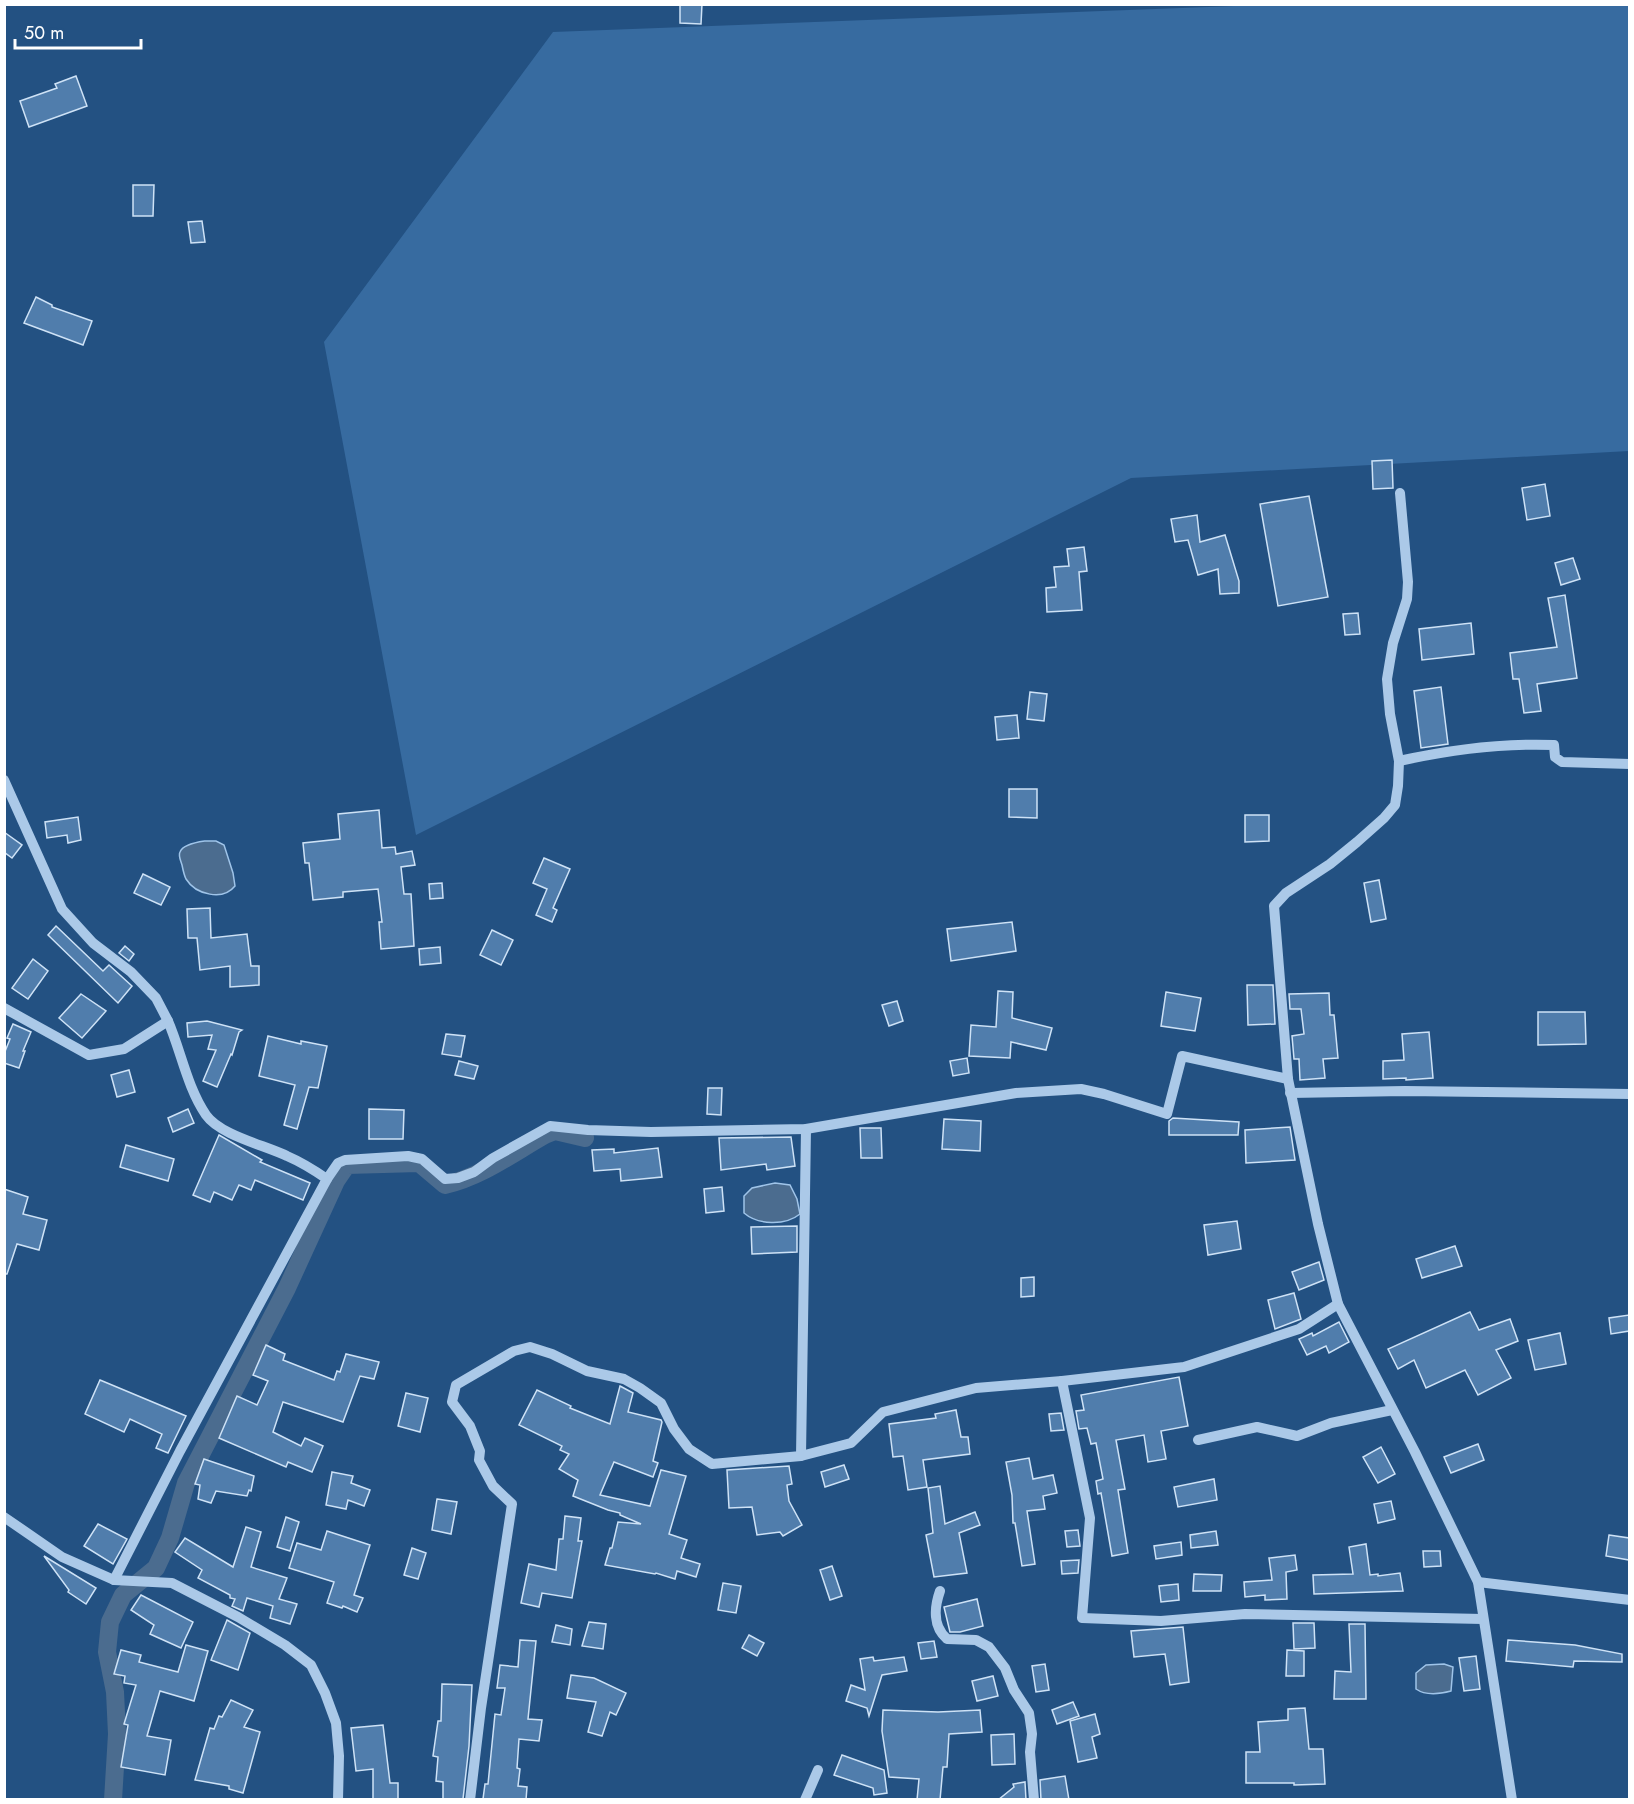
<svg xmlns="http://www.w3.org/2000/svg" width="1634" height="1804" font-family="Jost,sans-serif">
	<rect width="100%" height="100%" fill="#235182"/>
	<polygon fill="#376ba0" points="1261,5 1629,5 1629,451 1131,478 416,835 324,342 553,32"/>
	<g fill="#4b6c8f" stroke="#9fc4e9" stroke-width="1.5">
		<path d="M205,841H216L224,845L233,873L235,886C223,901 196,895 186,879C184,875 183,870 182,865C181,861 178,856 180,852C183,844 198,842 205,841Z"/>
		<path d="M775,1183L790,1185L797,1199L800,1214C785,1226 758,1225 744,1213V1196L752,1188Z"/>
		<path d="M1444,1664L1453,1667L1451,1691C1440,1694 1426,1696 1416,1689V1673L1426,1665Z"/>
	</g>
	<g fill="none" stroke-linecap="round" stroke-linejoin="round">
		<path stroke="#4b6c8f" stroke-width="18" d="M113,1800L117,1734L115,1692L107,1652L110,1622L123,1595L156,1568L170,1538L186,1483L287,1288L336,1181L347,1165L419,1163L445,1185C481,1177 513,1153 545,1135L555,1131L585,1138"/>
	</g>
	<g fill="#507dac" stroke="#cee2f6" stroke-width="1.5">
		<polygon points="680,4 702,4 701,24 680,23"/>
		<polygon points="76,76 87,106 29,127 20,101 57,88 55,84"/>
		<polygon points="133,185 154,185 153,216 133,216"/>
		<polygon points="202,221 205,242 191,243 188,222"/>
		<polygon points="36,297 52,305 52,307 92,321 83,345 24,323"/>
		<polygon points="1392,460 1393,488 1373,489 1372,461"/>
		<polygon points="1545,484 1550,516 1527,520 1522,488"/>
		<polygon points="1309,496 1328,597 1278,606 1260,504"/>
		<polygon points="1197,515 1200,542 1225,535 1239,581 1239,593 1220,594 1218,569 1198,575 1188,540 1175,542 1171,519"/>
		<polygon points="1084,547 1087,571 1079,572 1082,610 1047,612 1046,588 1056,587 1054,567 1069,566 1067,549"/>
		<polygon points="1573,558 1580,579 1561,585 1555,563"/>
		<polygon points="1565,595 1577,678 1537,684 1541,711 1524,713 1519,679 1513,679 1510,653 1557,647 1548,598"/>
		<polygon points="1358,613 1360,634 1345,635 1343,614"/>
		<polygon points="1471,623 1474,654 1422,660 1419,629"/>
		<polygon points="1441,687 1448,744 1421,748 1414,691"/>
		<polygon points="1030,692 1047,694 1044,721 1027,719"/>
		<polygon points="1017,715 1019,738 997,740 995,717"/>
		<polygon points="1009,789 1037,789 1037,818 1009,817"/>
		<polygon points="379,810 382,848 395,847 396,854 412,851 415,865 401,867 404,894 411,894 414,946 381,949 379,922 382,922 378,889 343,892 343,897 313,900 309,863 305,863 303,843 340,839 338,814"/>
		<polygon points="1245,815 1269,815 1269,841 1245,842"/>
		<polygon points="78,817 81,840 68,843 67,835 47,838 45,822"/>
		<polygon points="4,832 22,845 12,858 4,852"/>
		<polygon points="544,858 570,869 553,908 557,910 552,922 536,915 547,889 533,883"/>
		<polygon points="143,874 170,887 161,905 134,893"/>
		<polygon points="1379,880 1386,919 1371,922 1364,883"/>
		<polygon points="442,883 443,898 430,899 429,884"/>
		<polygon points="210,908 211,938 247,934 251,966 259,966 259,985 230,987 230,966 200,970 197,938 188,938 187,909"/>
		<polygon points="1012,922 1016,951 951,961 947,929"/>
		<polygon points="56,926 103,971 109,965 132,986 118,1003 48,935"/>
		<polygon points="492,930 513,940 501,965 480,955"/>
		<polygon points="125,946 134,954 129,961 119,953"/>
		<polygon points="440,947 441,963 420,965 419,949"/>
		<polygon points="33,959 48,971 28,999 12,988"/>
		<polygon points="1247,985 1273,985 1275,1024 1248,1025"/>
		<polygon points="998,991 1013,992 1012,1018 1052,1028 1046,1050 1011,1042 1010,1058 969,1056 971,1025 996,1027"/>
		<polygon points="1166,992 1201,998 1195,1031 1161,1026"/>
		<polygon points="1329,993 1330,1015 1334,1015 1338,1058 1323,1059 1325,1078 1300,1080 1299,1059 1294,1059 1292,1036 1304,1034 1301,1009 1290,1009 1289,994"/>
		<polygon points="81,994 106,1011 82,1038 59,1018"/>
		<polygon points="897,1001 903,1021 889,1026 882,1005"/>
		<polygon points="1538,1012 1585,1012 1586,1044 1538,1045"/>
		<polygon points="207,1021 242,1030 239,1032 232,1055 231,1054 217,1087 203,1081 216,1050 208,1049 212,1035 188,1037 187,1023"/>
		<polygon points="13,1024 31,1032 23,1051 25,1051 19,1068 4,1063 4,1054 10,1039 7,1038"/>
		<polygon points="1429,1032 1433,1078 1406,1080 1406,1078 1383,1079 1383,1061 1404,1060 1402,1034"/>
		<polygon points="446,1034 465,1036 461,1057 442,1054"/>
		<polygon points="268,1036 301,1044 301,1041 327,1046 318,1088 309,1087 297,1129 284,1125 295,1085 259,1076"/>
		<polygon points="967,1058 969,1073 953,1076 950,1061"/>
		<polygon points="459,1061 478,1066 474,1079 455,1075"/>
		<polygon points="129,1070 135,1092 117,1097 111,1075"/>
		<polygon points="708,1088 722,1088 721,1115 707,1114"/>
		<polygon points="188,1109 194,1123 173,1132 168,1118"/>
		<polygon points="369,1109 404,1110 403,1139 369,1139"/>
		<polygon points="1173,1118 1239,1122 1238,1135 1169,1135 1169,1121"/>
		<polygon points="944,1119 981,1121 980,1151 942,1149"/>
		<polygon points="1290,1127 1295,1160 1246,1163 1245,1130"/>
		<polygon points="860,1128 881,1128 882,1158 861,1158"/>
		<polygon points="219,1135 262,1160 260,1162 310,1183 303,1200 255,1180 251,1190 239,1185 232,1200 214,1192 210,1202 193,1195"/>
		<polygon points="791,1137 795,1166 767,1170 766,1164 721,1170 719,1138"/>
		<polygon points="126,1145 174,1159 168,1181 120,1167"/>
		<polygon points="658,1148 662,1177 621,1181 620,1169 594,1171 592,1150 614,1149 614,1153"/>
		<polygon points="722,1187 724,1211 706,1213 704,1189"/>
		<polygon points="4,1189 28,1197 23,1214 47,1220 39,1250 17,1244 7,1274 4,1274"/>
		<polygon points="1237,1221 1241,1249 1208,1255 1204,1225"/>
		<polygon points="797,1226 797,1252 752,1254 751,1227"/>
		<polygon points="1455,1246 1462,1266 1422,1278 1416,1259"/>
		<polygon points="1319,1262 1324,1280 1299,1290 1292,1272"/>
		<polygon points="1034,1277 1034,1296 1021,1297 1021,1278"/>
		<polygon points="1294,1293 1301,1319 1275,1329 1268,1300"/>
		<polygon points="1470,1312 1479,1330 1510,1319 1518,1341 1496,1350 1511,1378 1478,1395 1465,1370 1426,1388 1414,1360 1398,1369 1388,1349"/>
		<polygon points="1629,1315 1629,1331 1611,1334 1609,1318"/>
		<polygon points="1339,1322 1349,1342 1329,1353 1326,1346 1307,1355 1299,1339 1312,1333 1313,1336"/>
		<polygon points="1560,1333 1566,1364 1535,1370 1528,1340"/>
		<polygon points="266,1345 285,1354 283,1360 334,1380 337,1371 340,1372 346,1354 379,1362 374,1379 360,1376 343,1422 283,1402 273,1432 301,1446 305,1438 323,1446 312,1472 288,1462 286,1467 219,1438 237,1396 257,1405 268,1381 253,1375"/>
		<polygon points="1179,1377 1188,1426 1161,1431 1166,1459 1148,1462 1144,1435 1116,1440 1125,1489 1118,1490 1128,1553 1112,1556 1101,1493 1098,1494 1096,1481 1103,1479 1096,1443 1091,1444 1087,1428 1079,1429 1076,1411 1084,1410 1081,1395"/>
		<polygon points="100,1380 186,1416 168,1453 156,1448 162,1434 130,1419 124,1432 85,1414"/>
		<polygon points="620,1386 633,1393 628,1412 661,1420 662,1422 653,1461 658,1463 653,1477 614,1462 600,1495 650,1506 661,1470 686,1476 669,1534 687,1540 681,1558 700,1564 696,1577 677,1571 675,1579 656,1573 655,1574 605,1565 610,1548 612,1548 618,1522 641,1524 620,1515 620,1513 608,1510 573,1496 578,1480 559,1469 569,1454 560,1450 562,1446 519,1425 537,1390 571,1406 570,1408 610,1424"/>
		<polygon points="406,1393 428,1398 420,1432 398,1426"/>
		<polygon points="956,1410 961,1437 968,1437 970,1454 923,1460 927,1487 908,1490 903,1456 893,1457 889,1424 936,1418 935,1414"/>
		<polygon points="1061,1413 1064,1430 1051,1431 1049,1414"/>
		<polygon points="1478,1444 1484,1460 1451,1473 1444,1457"/>
		<polygon points="1381,1447 1395,1474 1378,1483 1363,1457"/>
		<polygon points="1029,1458 1033,1479 1053,1475 1057,1493 1043,1496 1045,1509 1027,1511 1035,1564 1022,1566 1015,1523 1013,1523 1012,1495 1006,1462"/>
		<polygon points="204,1459 254,1476 251,1491 249,1490 247,1496 216,1491 211,1503 198,1499 200,1485 195,1484"/>
		<polygon points="844,1465 849,1479 825,1487 821,1472"/>
		<polygon points="789,1466 792,1484 787,1485 789,1501 802,1525 783,1536 780,1532 757,1535 752,1507 729,1508 727,1470"/>
		<polygon points="332,1472 353,1476 351,1483 370,1490 364,1506 348,1500 346,1509 326,1505"/>
		<polygon points="1214,1479 1217,1500 1178,1507 1174,1487"/>
		<polygon points="940,1486 945,1524 975,1512 980,1525 959,1533 967,1573 934,1577 926,1535 933,1533 928,1488"/>
		<polygon points="437,1499 457,1502 451,1534 432,1530"/>
		<polygon points="1391,1501 1395,1519 1378,1523 1374,1504"/>
		<polygon points="565,1516 581,1518 578,1541 582,1541 572,1598 542,1593 539,1607 521,1603 529,1564 556,1570 559,1539 563,1539"/>
		<polygon points="286,1517 299,1522 290,1551 277,1547"/>
		<polygon points="98,1524 127,1539 113,1564 84,1546"/>
		<polygon points="246,1527 261,1532 251,1567 287,1578 279,1599 297,1604 290,1624 270,1618 273,1606 247,1598 243,1611 232,1606 235,1599 230,1598 230,1595 198,1578 202,1570 175,1552 185,1538 233,1567"/>
		<polygon points="1078,1530 1080,1546 1067,1547 1065,1531"/>
		<polygon points="327,1531 370,1545 354,1595 363,1598 357,1612 343,1606 342,1608 327,1603 334,1582 289,1568 297,1543 321,1550"/>
		<polygon points="1216,1531 1218,1545 1191,1548 1190,1535"/>
		<polygon points="1609,1535 1629,1538 1629,1560 1606,1556"/>
		<polygon points="1181,1542 1182,1555 1156,1559 1154,1546"/>
		<polygon points="1366,1544 1370,1575 1378,1574 1378,1576 1400,1573 1403,1591 1314,1594 1313,1575 1353,1574 1349,1547"/>
		<polygon points="412,1548 426,1553 418,1579 404,1575"/>
		<polygon points="1423,1551 1440,1551 1441,1566 1424,1567"/>
		<polygon points="1295,1555 1297,1570 1286,1572 1287,1599 1265,1600 1265,1595 1245,1597 1244,1582 1272,1580 1269,1558"/>
		<polygon points="44,1556 96,1588 86,1604 68,1592 69,1590"/>
		<polygon points="1079,1560 1078,1573 1062,1574 1061,1561"/>
		<polygon points="832,1566 842,1596 830,1600 820,1570"/>
		<polygon points="1194,1574 1222,1575 1221,1591 1193,1591"/>
		<polygon points="723,1583 741,1586 736,1613 718,1610"/>
		<polygon points="1178,1584 1179,1600 1161,1602 1159,1586"/>
		<polygon points="141,1595 193,1622 181,1648 150,1634 154,1625 131,1610"/>
		<polygon points="977,1599 983,1626 960,1632 950,1632 944,1607"/>
		<polygon points="227,1620 250,1633 238,1670 211,1660"/>
		<polygon points="589,1622 606,1624 603,1649 582,1646"/>
		<polygon points="1293,1623 1314,1623 1315,1648 1294,1649"/>
		<polygon points="1349,1624 1365,1624 1366,1699 1334,1699 1335,1671 1351,1672"/>
		<polygon points="556,1625 572,1629 570,1645 552,1642"/>
		<polygon points="1183,1627 1189,1682 1170,1685 1165,1654 1134,1657 1131,1631"/>
		<polygon points="749,1635 764,1643 757,1656 742,1648"/>
		<polygon points="520,1640 536,1641 528,1719 542,1720 539,1741 519,1739 517,1768 520,1769 518,1786 527,1787 526,1800 483,1799 485,1784 488,1784 495,1714 501,1715 505,1688 497,1688 500,1665 518,1667"/>
		<polygon points="1508,1640 1575,1645 1622,1654 1622,1662 1574,1661 1573,1667 1506,1661"/>
		<polygon points="934,1641 937,1657 921,1659 918,1643"/>
		<polygon points="186,1645 208,1651 194,1701 160,1691 147,1736 171,1740 165,1775 121,1767 128,1725 124,1724 136,1685 124,1683 125,1676 114,1674 121,1650 141,1655 139,1662 178,1672"/>
		<polygon points="1287,1650 1304,1651 1304,1676 1286,1676"/>
		<polygon points="1476,1656 1480,1689 1464,1691 1459,1658"/>
		<polygon points="873,1657 874,1661 904,1657 907,1671 882,1675 869,1716 867,1708 846,1701 851,1685 865,1690 860,1659"/>
		<polygon points="1045,1664 1049,1690 1036,1692 1032,1666"/>
		<polygon points="571,1675 594,1678 626,1693 616,1715 610,1712 602,1736 588,1732 596,1702 567,1698"/>
		<polygon points="993,1676 998,1696 977,1701 972,1681"/>
		<polygon points="442,1684 472,1685 469,1746 463,1799 443,1799 443,1782 436,1781 438,1757 433,1756 438,1721 441,1721"/>
		<polygon points="231,1700 253,1710 244,1727 260,1732 243,1793 229,1789 229,1786 195,1780 210,1728 214,1729 219,1716 222,1717"/>
		<polygon points="1073,1702 1079,1716 1057,1724 1052,1710"/>
		<polygon points="1305,1708 1309,1749 1323,1749 1325,1784 1294,1785 1294,1783 1246,1783 1246,1752 1260,1752 1258,1722 1288,1720 1288,1709"/>
		<polygon points="883,1710 938,1712 980,1710 982,1732 949,1734 947,1767 943,1767 940,1800 917,1800 919,1779 889,1777 882,1731"/>
		<polygon points="1095,1714 1100,1734 1092,1737 1097,1758 1078,1762 1070,1721"/>
		<polygon points="383,1725 390,1783 398,1783 398,1800 373,1799 373,1769 356,1771 351,1728"/>
		<polygon points="1014,1734 1015,1764 992,1765 991,1735"/>
		<polygon points="842,1755 884,1770 887,1793 874,1795 873,1788 834,1775"/>
		<polygon points="1065,1776 1069,1800 1041,1800 1040,1780"/>
		<polygon points="1025,1782 1026,1800 998,1800 1014,1787 1013,1784"/>
	</g>
	<g fill="none" stroke-linecap="round" stroke-linejoin="round">
		<g stroke="#abc9e8" stroke-width="10">
			<polyline points="1399,761 1390,714 1387,679 1393,643 1407,599 1408,582 1400,493"/>
			<polyline points="4,780 62,909 93,943 131,972 156,998 168,1021"/>
			<path d="M4,1008L89,1055L124,1049L168,1021C181,1051 187,1087 206,1115C220,1135 264,1145 287,1156C301,1162 314,1170 327,1179L180,1451L114,1580"/>
			<polyline points="1290,1093 1405,1091 1630,1094"/>
			<polyline points="327,1179 338,1163 345,1160 408,1156 422,1159 445,1179 458,1178 474,1172 493,1158 550,1126 588,1130 651,1132 806,1129 1016,1093 1081,1089 1104,1094 1167,1114 1182,1056 1288,1079"/>
			<polyline points="1062,1381 1184,1367 1299,1329 1338,1304"/>
			<polyline points="1198,1440 1257,1427 1297,1436 1331,1423 1392,1410"/>
			<polyline points="801,1456 806,1129"/>
			<polyline points="4,1517 62,1557 114,1580 172,1583 238,1617 285,1645 311,1665 325,1693 336,1723 339,1756 338,1800"/>
			<polyline points="1478,1582 1630,1600"/>
			<path d="M940,1591C934,1608 933,1627 947,1639L976,1640L989,1647L1005,1668L1014,1690L1029,1713L1032,1734L1030,1752L1034,1800"/>
			<polyline points="470,1800 481,1708 512,1504 493,1486 479,1460 480,1451 470,1426 452,1402 456,1385 514,1351 530,1347 552,1354 587,1371 624,1379 640,1388 661,1403 674,1429 689,1449 712,1464 801,1456 851,1443 883,1412 976,1388 1062,1381 1090,1518 1082,1618 1161,1621 1245,1614 1483,1619"/>
			<polyline points="805,1800 818,1770"/>
			<path d="M1512,1800L1478,1582L1415,1452L1338,1304L1318,1224L1288,1079L1274,906L1286,893L1330,864L1357,842L1384,818L1395,805L1398,786L1399,761C1449,750 1502,743 1554,745L1555,757L1562,762L1630,764"/>
		</g>
	</g>
	<rect width="1634" height="1804" fill="none" stroke="#ffffff" stroke-width="12"/>
	<path d="M15 39v9h126v-9" fill="none" stroke="#ffffff" stroke-width="3"/>
	<text x="24" y="39" font-size="18" fill="#ffffff" stroke="#235182" stroke-width="4.5" paint-order="stroke">50 m</text>
</svg>
